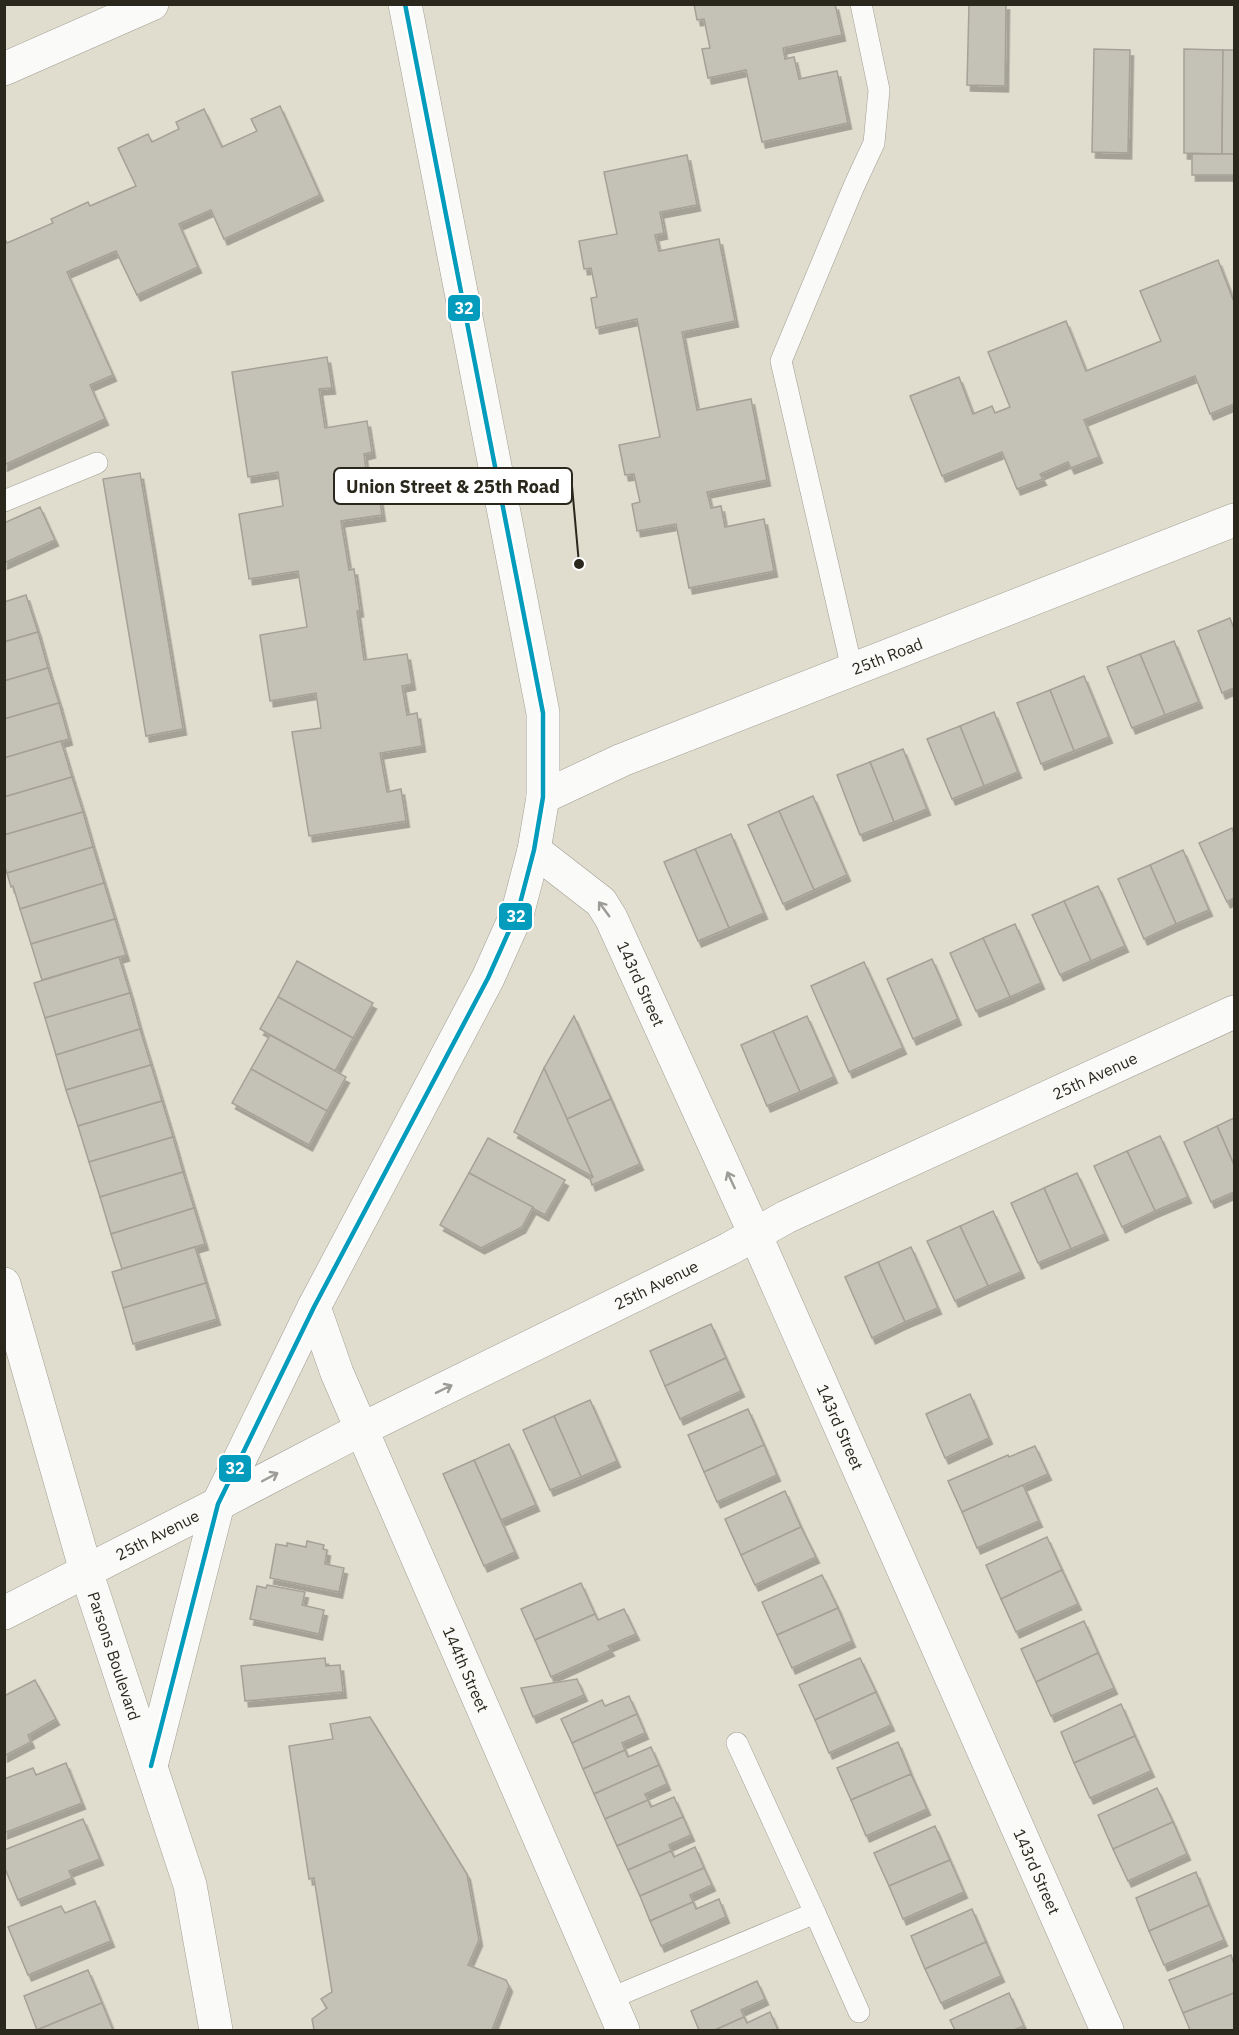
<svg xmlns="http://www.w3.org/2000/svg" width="1239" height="2035" font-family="'IBM Plex Sans',sans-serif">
	<defs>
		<filter id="shadow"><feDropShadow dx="3.5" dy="6" stdDeviation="0" flood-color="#0004"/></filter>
	</defs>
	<rect width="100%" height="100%" fill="#e0dcce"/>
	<g fill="#c4c1b6" stroke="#a5a196" stroke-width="1.5" filter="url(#shadow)">
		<polygon points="694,4 835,4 842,35 783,48 785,59 794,57 799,79 837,71 848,123 762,142 746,70 708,78 702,49 710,48 704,19 697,20"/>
		<polygon points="969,4 1006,4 1005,86 967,85"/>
		<polygon points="1094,49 1130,50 1128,153 1092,152"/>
		<polygon points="1184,49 1223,50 1222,154 1184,153"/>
		<polygon points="1223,50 1234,50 1234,154 1222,154"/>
		<polygon points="280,106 320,195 224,239 211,210 179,224 198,267 137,295 116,251 67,272 113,375 90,385 105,419 4,465 4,237 7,243 53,223 51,219 88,202 90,206 136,186 118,148 148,134 152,142 179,129 176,122 204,109 222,147 257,131 251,119"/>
		<rect x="1192" y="154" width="42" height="21"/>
		<polygon points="687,155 697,205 660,212 664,233 655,235 659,251 719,239 735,321 682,332 697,410 751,399 767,480 707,492 711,508 721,506 725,527 764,519 774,571 689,588 676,524 637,531 632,504 640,502 634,474 625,475 619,445 660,437 637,319 596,328 591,298 597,297 591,268 584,269 579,241 617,234 604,172"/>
		<polygon points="1218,260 1234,302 1234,404 1210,414 1195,376 1084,420 1099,457 1071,468 1068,462 1040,474 1043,479 1017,489 1002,452 942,476 910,396 959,377 973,414 992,406 995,413 1010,407 988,352 1066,321 1086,371 1161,341 1140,291"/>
		<polygon points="327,357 332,388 319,389 325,428 367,421 372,452 364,454 368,484 377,482 382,515 341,521 349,570 354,569 360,611 357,611 364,660 407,654 412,684 402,686 407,715 417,713 422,746 380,753 387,792 401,789 406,821 309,836 292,732 321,728 316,693 270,701 260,635 307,627 298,571 249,579 239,514 283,506 278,472 248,477 232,372"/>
		<polygon points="140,473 183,729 146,736 103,479"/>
		<polygon points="40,507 55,540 4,563 4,523"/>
		<polygon points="26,595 38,632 4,642 4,602"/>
		<polygon points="1230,618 1234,629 1234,688 1222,693 1198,631"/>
		<polygon points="38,632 48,668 4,681 4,642"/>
		<polygon points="1174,641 1199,702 1165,715 1140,654"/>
		<polygon points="1140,654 1165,715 1132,728 1107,667"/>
		<polygon points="48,668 59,703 4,719 4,681"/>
		<polygon points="1084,676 1109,737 1074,751 1050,690"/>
		<polygon points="1050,690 1074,751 1041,764 1017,703"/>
		<polygon points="59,703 69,739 4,758 4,719"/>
		<polygon points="994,712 1018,772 984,786 960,726"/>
		<polygon points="960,726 984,786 952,799 927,739"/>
		<polygon points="61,741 72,777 4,797 4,758"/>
		<polygon points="903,749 927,809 894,822 870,762"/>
		<polygon points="870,762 894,822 860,835 837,775"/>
		<polygon points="72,777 83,812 4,835 4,797"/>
		<polygon points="813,796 847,875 814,890 779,811"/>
		<polygon points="779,811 814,890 783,904 748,825"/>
		<polygon points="83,812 93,847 7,873 4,865 4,835"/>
		<polygon points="1232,828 1234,834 1234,898 1227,902 1199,843"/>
		<polygon points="731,834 764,913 729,928 695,849"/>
		<polygon points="93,847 104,883 20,909 13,886 11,887 7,873"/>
		<polygon points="695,849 729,928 698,941 664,862"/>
		<polygon points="1183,850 1209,910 1176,924 1150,865"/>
		<polygon points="1150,865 1176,924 1144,939 1118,879"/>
		<polygon points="104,883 115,919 31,944 20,909"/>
		<polygon points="1098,886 1125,946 1091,961 1064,901"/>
		<polygon points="1064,901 1091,961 1060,975 1032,915"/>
		<polygon points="115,919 126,955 42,980 31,944"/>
		<polygon points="1015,924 1041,983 1010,997 983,938"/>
		<polygon points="983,938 1010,997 976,1011 950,953"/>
		<polygon points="119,957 130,993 45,1018 34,983"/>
		<polygon points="932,959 958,1019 913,1039 887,979"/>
		<polygon points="297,961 373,1003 353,1038 278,997"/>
		<polygon points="864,962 903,1048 849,1072 811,986"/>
		<polygon points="130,993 140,1029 56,1055 45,1018"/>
		<polygon points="278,997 353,1038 335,1071 260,1029"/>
		<polygon points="574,1016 611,1099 567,1119 544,1068"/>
		<polygon points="807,1016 834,1077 800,1092 773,1031"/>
		<polygon points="140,1029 151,1065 66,1090 56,1055"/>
		<polygon points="773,1031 800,1092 767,1106 741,1045"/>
		<polygon points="270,1035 346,1077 327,1111 251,1069"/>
		<polygon points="151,1065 162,1101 78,1126 66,1090"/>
		<polygon points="544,1068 567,1119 593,1177 514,1132"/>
		<polygon points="251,1069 327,1111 309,1145 232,1103"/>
		<polygon points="611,1099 640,1164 592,1185 590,1179 593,1177 567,1119"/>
		<polygon points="162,1101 173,1137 89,1162 78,1126"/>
		<polygon points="1234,1118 1234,1165 1217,1126"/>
		<polygon points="1217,1126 1234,1165 1234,1192 1211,1202 1184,1142"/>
		<polygon points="1160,1136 1188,1197 1155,1211 1127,1151"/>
		<polygon points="173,1137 183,1172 100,1197 89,1162"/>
		<polygon points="488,1138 565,1180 545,1215 469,1173"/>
		<polygon points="1127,1151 1155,1211 1122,1227 1094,1166"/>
		<polygon points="183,1172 194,1208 111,1234 100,1197"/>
		<polygon points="469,1173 533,1207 522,1227 481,1248 440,1225"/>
		<polygon points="1077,1173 1105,1234 1071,1249 1044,1188"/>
		<polygon points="1044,1188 1071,1249 1038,1263 1011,1203"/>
		<polygon points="194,1208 205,1244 122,1269 111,1234"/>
		<polygon points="993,1211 1021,1272 988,1286 960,1226"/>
		<polygon points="960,1226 988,1286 955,1301 927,1241"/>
		<polygon points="195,1247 206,1283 123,1308 112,1272"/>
		<polygon points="911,1247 938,1308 905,1322 878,1262"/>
		<polygon points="878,1262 905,1322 872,1338 845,1277"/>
		<polygon points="206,1283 217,1319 133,1344 123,1308"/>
		<polygon points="711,1324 726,1358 665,1386 650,1351"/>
		<polygon points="726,1358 741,1391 680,1419 665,1386"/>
		<polygon points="970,1394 989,1438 945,1458 926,1414"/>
		<polygon points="590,1400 617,1461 581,1477 554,1416"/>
		<polygon points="748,1409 764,1445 704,1472 688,1435"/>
		<polygon points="554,1416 581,1477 550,1490 523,1430"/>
		<polygon points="509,1444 536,1505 501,1520 474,1460"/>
		<polygon points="764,1445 777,1475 717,1502 704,1472"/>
		<polygon points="1035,1446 1048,1474 962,1512 948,1481 1008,1455 1009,1457"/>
		<polygon points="474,1460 515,1552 484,1566 443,1474"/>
		<polygon points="1023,1485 1039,1521 977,1548 962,1512"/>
		<polygon points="785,1491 801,1527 741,1555 725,1519"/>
		<polygon points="801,1527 816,1557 755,1585 741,1555"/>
		<polygon points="1047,1537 1062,1570 1001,1599 986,1565"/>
		<polygon points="307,1541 324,1545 323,1549 327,1550 325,1564 344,1568 339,1592 270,1578 276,1544 287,1546 287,1543 306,1547"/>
		<polygon points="1062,1570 1078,1604 1016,1632 1001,1599"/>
		<polygon points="822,1575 838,1608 777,1635 762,1602"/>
		<polygon points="581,1583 595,1614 535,1640 521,1609"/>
		<polygon points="267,1585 305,1592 302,1605 324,1610 319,1634 250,1619 257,1586 266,1588"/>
		<polygon points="838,1608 852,1641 792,1668 777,1635"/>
		<polygon points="624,1609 636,1634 608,1646 611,1650 551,1677 535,1640 595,1614 598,1620"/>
		<polygon points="1084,1621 1098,1653 1036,1682 1021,1649"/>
		<polygon points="1098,1653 1114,1688 1051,1716 1036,1682"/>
		<polygon points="325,1658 326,1666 340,1665 343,1692 245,1701 241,1666"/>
		<polygon points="860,1658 876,1692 815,1720 799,1685"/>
		<polygon points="577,1679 584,1695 533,1717 521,1688"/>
		<polygon points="35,1680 56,1719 28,1735 31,1742 4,1756 4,1696"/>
		<polygon points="876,1692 891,1725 829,1753 815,1720"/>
		<polygon points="629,1696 637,1714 572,1743 561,1719 602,1700 605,1706"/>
		<polygon points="1121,1704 1135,1736 1074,1763 1061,1732"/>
		<polygon points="637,1714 645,1733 622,1743 625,1750 583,1769 572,1743"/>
		<polygon points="370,1717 467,1874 479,1940 468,1965 506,1980 509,1986 492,2030 314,2030 312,2019 327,2008 321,1999 332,1992 314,1878 309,1879 289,1746 333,1739 330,1724"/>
		<polygon points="1135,1736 1151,1771 1090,1798 1074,1763"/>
		<polygon points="898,1742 911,1774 851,1800 837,1768"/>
		<polygon points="651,1747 659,1765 594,1794 583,1769 625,1750 628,1757"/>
		<polygon points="66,1763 82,1803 4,1833 4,1779 33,1768 36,1775"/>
		<polygon points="659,1765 667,1784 645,1794 648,1800 605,1819 594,1794"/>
		<polygon points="911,1774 927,1809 866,1836 851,1800"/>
		<polygon points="1157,1788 1173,1822 1113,1849 1098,1815"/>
		<polygon points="674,1797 683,1817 617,1846 605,1819 648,1800 651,1807"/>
		<polygon points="683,1817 691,1835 669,1845 671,1851 628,1870 617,1846"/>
		<polygon points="83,1819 100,1859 69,1871 72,1878 18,1900 4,1866 4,1850"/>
		<polygon points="1173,1822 1187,1854 1128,1881 1113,1849"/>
		<polygon points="935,1826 950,1860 889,1886 874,1853"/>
		<polygon points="695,1847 704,1868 640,1896 628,1870 671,1851 674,1857"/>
		<polygon points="950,1860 964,1892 903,1919 889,1886"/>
		<polygon points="704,1868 712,1885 690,1895 693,1902 650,1921 640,1896"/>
		<polygon points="1196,1872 1209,1905 1149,1931 1136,1898"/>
		<polygon points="719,1899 726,1917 661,1946 650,1921 693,1902 696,1909"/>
		<polygon points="95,1901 111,1941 28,1975 8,1927 61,1906 65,1913"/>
		<polygon points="1209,1905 1224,1940 1164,1965 1149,1931"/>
		<polygon points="972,1909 986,1942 925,1969 911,1936"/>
		<polygon points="986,1942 1001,1976 941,2003 925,1969"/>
		<polygon points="1231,1955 1234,1964 1234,1993 1183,2013 1169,1980"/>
		<polygon points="88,1970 102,2003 37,2030 24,1996"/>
		<polygon points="757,1981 765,1999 741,2010 744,2017 715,2030 699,2030 691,2011"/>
		<polygon points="1009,1993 1024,2026 1014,2030 955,2030 950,2020"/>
		<polygon points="1234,1993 1234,2030 1190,2030 1183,2013"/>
		<polygon points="102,2003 113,2030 37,2030"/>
		<polygon points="770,2012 778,2030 715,2030 744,2017 747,2023"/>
	</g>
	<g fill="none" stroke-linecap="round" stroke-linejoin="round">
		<g stroke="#a19d93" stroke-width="22">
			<g id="service">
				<polyline points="4,501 97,463"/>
				<polyline points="852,669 781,361 854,186 874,143 879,90 861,4"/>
				<polyline points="815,1913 859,2012"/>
				<polyline points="609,1999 815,1913 737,1743"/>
			</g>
		</g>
		<g stroke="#a19d93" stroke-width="34">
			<g id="minor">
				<polyline points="4,69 152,4"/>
				<path id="s1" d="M543,797L622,760L1234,520"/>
				<path id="s2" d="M534,850L601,902L611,918L755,1234L1107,2030"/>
				<path id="s3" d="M314,1307L337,1373L623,2030"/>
				<path id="s4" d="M218,1504L362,1429L729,1249L786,1217L1234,1012"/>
			</g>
		</g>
		<g stroke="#a19d93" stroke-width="34">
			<g id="tertiary">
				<path id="s5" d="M4,1284L86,1571L190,1885L216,2030"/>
				<path id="s6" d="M4,1613L218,1504"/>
				<polyline points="151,1766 218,1504 314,1307 488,978 518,911 534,850 543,797 543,713 405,4"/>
			</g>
		</g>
		<use href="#service" stroke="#fafaf8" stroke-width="21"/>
		<use href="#minor" stroke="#fafaf8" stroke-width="33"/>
		<use href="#tertiary" stroke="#fafaf8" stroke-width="33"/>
		<g stroke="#fff" stroke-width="9">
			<polyline id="bus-1" points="151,1766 218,1504 314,1307 488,978 518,911 534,850 543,797 543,713 405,4"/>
		</g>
		<use href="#bus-1" stroke="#049cbc" stroke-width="4.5"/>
	</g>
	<defs><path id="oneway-shaft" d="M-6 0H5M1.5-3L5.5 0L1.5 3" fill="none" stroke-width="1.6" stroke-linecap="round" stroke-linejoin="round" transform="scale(1.5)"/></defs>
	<g stroke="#9c9b95">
		<use href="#oneway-shaft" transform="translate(604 909) rotate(-126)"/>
		<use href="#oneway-shaft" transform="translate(731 1180) rotate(-115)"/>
		<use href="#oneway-shaft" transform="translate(444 1389) rotate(-26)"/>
		<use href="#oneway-shaft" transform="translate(270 1477) rotate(-28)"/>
	</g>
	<g text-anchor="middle" stroke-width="4.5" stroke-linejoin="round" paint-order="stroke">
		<g font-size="16" fill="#2a271d" stroke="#fff">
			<text dy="6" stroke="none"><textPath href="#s1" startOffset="372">25th Road</textPath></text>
			<text dy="6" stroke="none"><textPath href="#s2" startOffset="176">143rd Street</textPath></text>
			<text dy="6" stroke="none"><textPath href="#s4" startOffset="976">25th Avenue</textPath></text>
			<text dy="6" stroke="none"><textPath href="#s4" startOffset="490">25th Avenue</textPath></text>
			<text dy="6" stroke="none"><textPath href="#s2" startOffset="662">143rd Street</textPath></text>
			<text dy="6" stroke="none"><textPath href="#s6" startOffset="172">25th Avenue</textPath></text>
			<text dy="6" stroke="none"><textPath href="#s5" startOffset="388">Parsons Boulevard</textPath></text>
			<text dy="6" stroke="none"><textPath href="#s3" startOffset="393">144th Street</textPath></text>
			<text dy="6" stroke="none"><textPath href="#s2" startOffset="1148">143rd Street</textPath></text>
		</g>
	</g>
	<path fill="none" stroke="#2a271d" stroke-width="2" d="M579 564L572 486"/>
	<circle fill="#2a271d" stroke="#fff" stroke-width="2" cx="579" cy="564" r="6"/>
	<rect fill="#fff" stroke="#2a271d" stroke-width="2" x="334" y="468" width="238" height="36" rx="6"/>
	<g font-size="18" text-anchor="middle" font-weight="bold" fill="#2a271d">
		<text x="453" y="493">Union Street &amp; 25th Road</text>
	</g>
	<g stroke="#fff" stroke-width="2">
		<rect x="447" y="294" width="34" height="28" rx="6" fill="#049cbc"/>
		<rect x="498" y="902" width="35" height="29" rx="6" fill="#049cbc"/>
		<rect x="218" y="1454" width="34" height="29" rx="6" fill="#049cbc"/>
	</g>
	<g font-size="16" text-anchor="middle" font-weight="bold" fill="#fff">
		<text x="464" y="314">32</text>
		<text x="516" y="922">32</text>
		<text x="235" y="1474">32</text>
	</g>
	<rect width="1239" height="2035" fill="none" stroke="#2a271d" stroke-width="12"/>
</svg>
